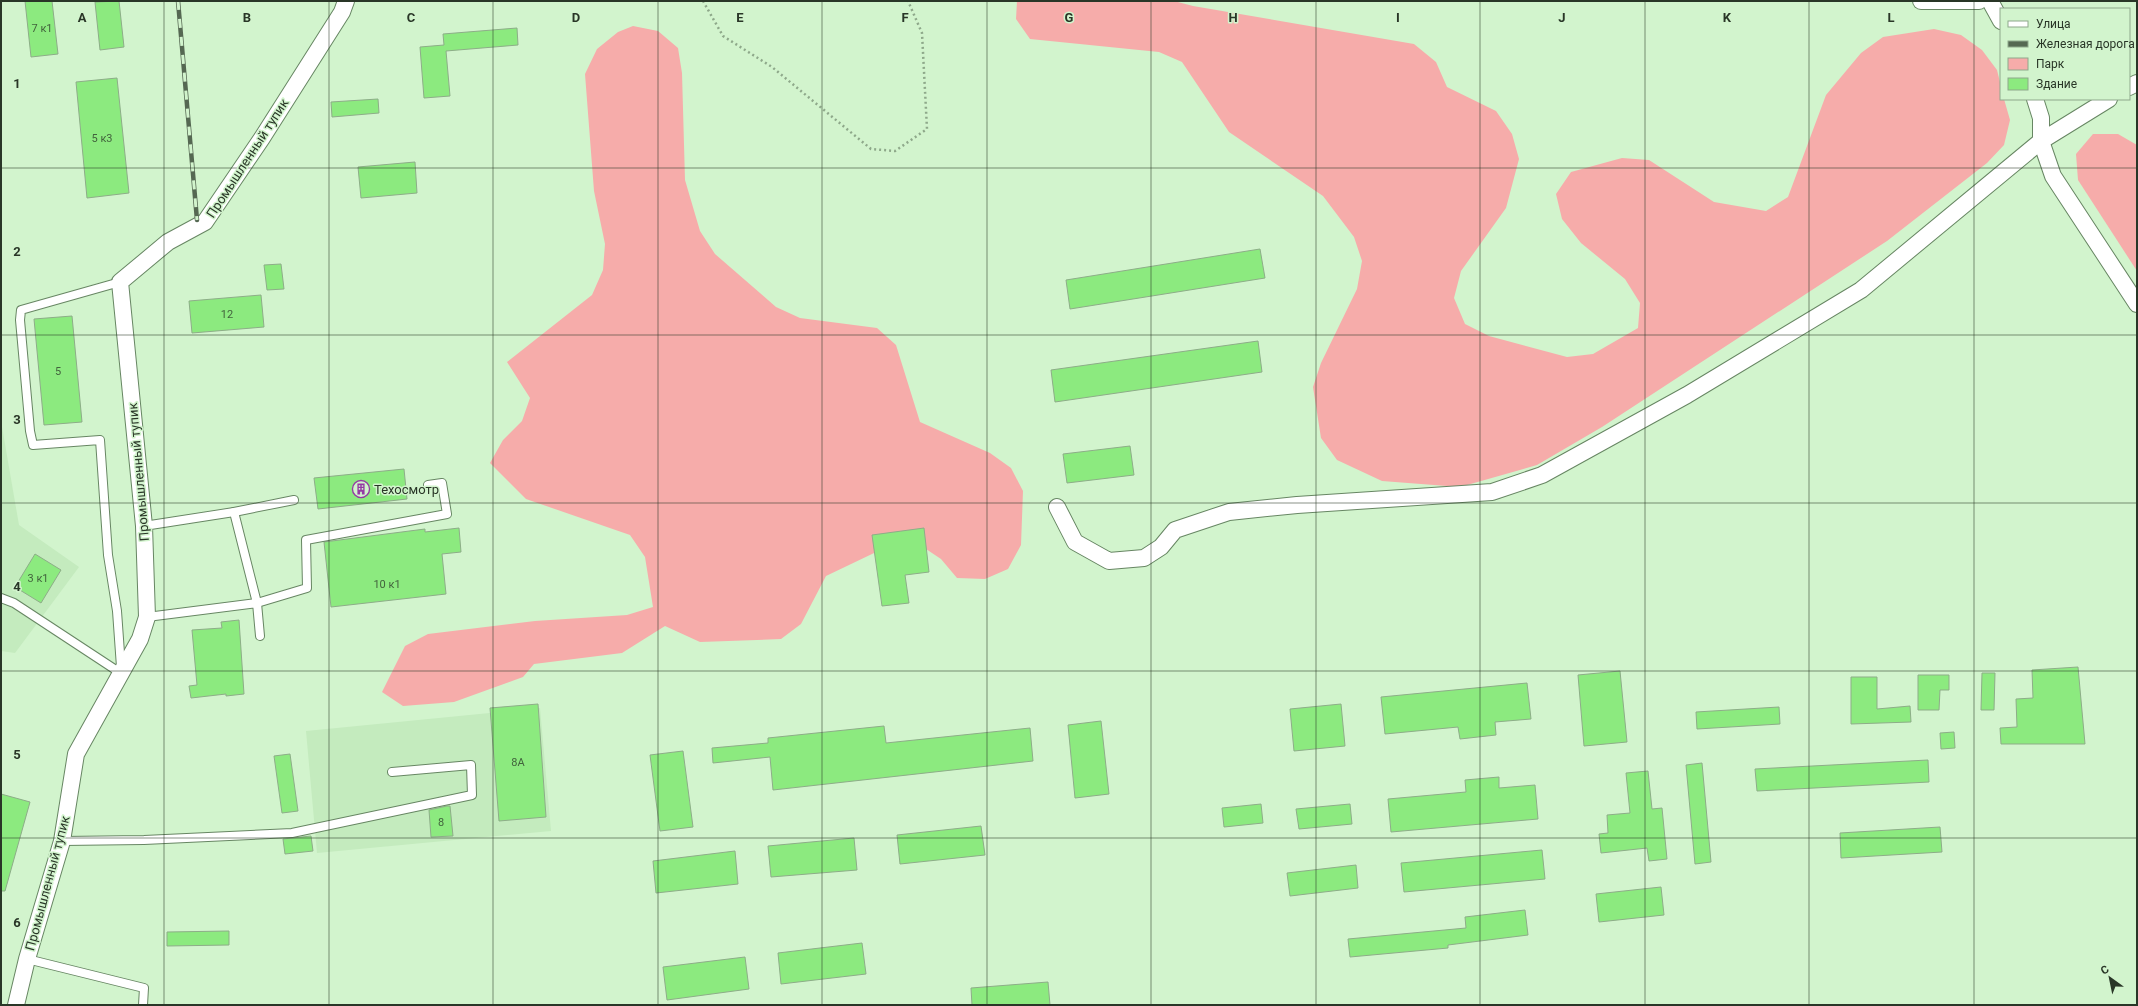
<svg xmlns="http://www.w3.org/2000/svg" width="2138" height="1006" font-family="Roboto,sans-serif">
	<rect width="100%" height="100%" fill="#d2f4cd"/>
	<g fill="#c4ebbe">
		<polygon points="1,421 19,525 79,567 15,653 1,651"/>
		<polygon points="540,708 551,831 317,853 306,731"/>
	</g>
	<g fill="#f6acaa">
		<polygon points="1017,1 1174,1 1193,6 1414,44 1436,62 1447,87 1496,111 1512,134 1519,159 1506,208 1461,271 1454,298 1465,324 1489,336 1567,357 1593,354 1638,328 1640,303 1625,279 1581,243 1562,219 1556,194 1571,172 1622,158 1649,160 1714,202 1766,211 1788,197 1826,95 1861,53 1883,37 1934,29 1961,35 1982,50 1997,70 2001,86 2001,99 2004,99 2010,120 2004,145 1987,163 1887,241 1602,427 1537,465 1460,487 1382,481 1337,460 1321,438 1313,387 1321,363 1357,289 1362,261 1354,237 1323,196 1229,132 1182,62 1159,52 1030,39 1016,19"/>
		<polygon points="633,26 658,31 678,48 682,73 685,180 700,231 715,254 776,307 800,318 877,328 896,345 920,422 990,453 1011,468 1023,491 1021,545 1008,569 985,579 957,578 941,559 920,545 895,543 826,576 801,624 781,639 700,642 665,626 622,653 534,664 523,677 454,702 403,706 382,692 405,646 428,634 535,621 627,615 653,607 645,557 630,535 526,499 490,463 503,440 522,421 530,398 507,362 592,295 603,270 605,244 594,191 585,74 597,49 618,32"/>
		<polygon points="2093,134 2118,134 2137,145 2137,271 2078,180 2076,154"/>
	</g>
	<g fill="#8cea7f" stroke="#8dad88">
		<polygon points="25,1 52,1 58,54 31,57"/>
		<polygon points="119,1 124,47 100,50 95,2"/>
		<polygon points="517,28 518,45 446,51 450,96 424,98 420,47 444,45 443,34"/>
		<polygon points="117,78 129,193 87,198 76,82"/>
		<polygon points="378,99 379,113 332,117 331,102"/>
		<polygon points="415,162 417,193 361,198 358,167"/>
		<polygon points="1260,249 1265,278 1070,309 1066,280"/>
		<polygon points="281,264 284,289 267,290 264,265"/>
		<polygon points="261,295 264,327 192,333 189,301"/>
		<polygon points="72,316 82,422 44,425 34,319"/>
		<polygon points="1258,341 1262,372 1055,402 1051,370"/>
		<polygon points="1130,446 1134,475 1067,483 1063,454"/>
		<polygon points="404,469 407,499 318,509 314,478"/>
		<polygon points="459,528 461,552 442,554 446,594 331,607 324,542 425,529 425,532"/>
		<polygon points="924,528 929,572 905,575 909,603 882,606 872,535"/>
		<polygon points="35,554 61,570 41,603 15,587"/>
		<polygon points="239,620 244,694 226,696 226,694 191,698 189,686 197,685 192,630 222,628 221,622"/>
		<polygon points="2078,667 2085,744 2001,744 2000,728 2017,727 2016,699 2033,698 2032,670"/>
		<polygon points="1620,671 1627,742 1584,746 1578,675"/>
		<polygon points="1982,673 1995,673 1994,710 1981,710"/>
		<polygon points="1918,675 1949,675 1949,690 1940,690 1939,710 1918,710"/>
		<polygon points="1851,677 1877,677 1877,709 1910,706 1911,722 1851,724"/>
		<polygon points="1527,683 1531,719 1495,722 1496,735 1460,739 1458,727 1385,734 1381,697"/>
		<polygon points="538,704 546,817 499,821 490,708"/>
		<polygon points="1341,704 1345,746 1294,751 1290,709"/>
		<polygon points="1779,707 1780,724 1697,729 1696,712"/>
		<polygon points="1101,721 1109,794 1075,798 1068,725"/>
		<polygon points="884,726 886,743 1030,728 1033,761 773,790 770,757 713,763 712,748 768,743 768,738"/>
		<polygon points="1954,732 1955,748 1941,749 1940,733"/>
		<polygon points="683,751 693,827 660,831 650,755"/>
		<polygon points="290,754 298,811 282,813 274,756"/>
		<polygon points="1928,760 1929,782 1757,791 1755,769"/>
		<polygon points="1702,763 1711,862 1695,864 1686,765"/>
		<polygon points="1648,771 1652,809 1662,808 1667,859 1649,861 1647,848 1601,853 1599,834 1608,833 1607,815 1630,813 1626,773"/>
		<polygon points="1499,777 1499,788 1535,785 1538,819 1391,832 1388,799 1466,792 1465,780"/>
		<polygon points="1,794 30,802 5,891 1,891"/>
		<polygon points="1261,804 1263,823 1224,827 1222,808"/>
		<polygon points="1350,804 1352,824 1299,829 1296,809"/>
		<polygon points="447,806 450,806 453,836 431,837 429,810"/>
		<polygon points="981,826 985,855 900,864 897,835"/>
		<polygon points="1940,827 1942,852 1841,858 1840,833"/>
		<polygon points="311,836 313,851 285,854 283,839"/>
		<polygon points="854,838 857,870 771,877 768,846"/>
		<polygon points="1542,850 1545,879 1404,892 1401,863"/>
		<polygon points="735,851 738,884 656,893 653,861"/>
		<polygon points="1356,865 1358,888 1290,896 1287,873"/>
		<polygon points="1661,887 1664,915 1599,922 1596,894"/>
		<polygon points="1525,910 1528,935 1448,945 1448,948 1350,957 1348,939 1466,928 1465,917"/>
		<polygon points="229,931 229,945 167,946 167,932"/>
		<polygon points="862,943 866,974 781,984 778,953"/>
		<polygon points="745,957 749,989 667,1000 663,967"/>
		<polygon points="1048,982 1050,1005 972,1005 971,988"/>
	</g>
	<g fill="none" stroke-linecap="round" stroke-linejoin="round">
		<g stroke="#678663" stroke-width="10">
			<g id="service">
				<polyline points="120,282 21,310 20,320 30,431 33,445 100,440 108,555 117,611 121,667"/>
				<polyline points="294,500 234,512 257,603 307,588 306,540 447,514 442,483 428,485"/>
				<polyline points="144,526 234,512"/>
				<polyline points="1,598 14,603 122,674"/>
				<polyline points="147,617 257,603 260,636"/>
				<polyline points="62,841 144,840 292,833 472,795 471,765 392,772"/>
				<polyline points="27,959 144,988 143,1005"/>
			</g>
		</g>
		<g stroke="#678663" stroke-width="18">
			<g id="minor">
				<polyline points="1921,1 1979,1"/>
				<polyline points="1990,1 2001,21"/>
				<polyline points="2129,87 2137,83"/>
				<polyline points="2035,99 2041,118 2041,141 2053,176 2137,304"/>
				<polyline points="1057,507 1075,542 1109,561 1144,558 1161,547 1175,530 1229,512 1297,505 1492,492 1542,475 1687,395 1861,290 2041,141 2109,99"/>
				<polyline points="16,1005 27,959 62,841 76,754 140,639 147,617 144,526 120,282 168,242 205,222 262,138 342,12 346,1"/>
			</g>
		</g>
		<polyline stroke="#8ea88a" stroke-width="2.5" stroke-dasharray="2 3" stroke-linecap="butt" points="703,1 723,36 772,67 871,149 895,151 927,129 922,33 908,1"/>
		<use href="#service" stroke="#fff" stroke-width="8"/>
		<use href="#minor" stroke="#fff" stroke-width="16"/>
		<g stroke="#556852" stroke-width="4.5">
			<polyline id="rail" points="178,1 197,220"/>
		</g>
		<use href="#rail" stroke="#d2f4cd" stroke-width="3" stroke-dasharray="9" stroke-linecap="butt"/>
	</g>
	<path fill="none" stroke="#293627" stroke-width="1" stroke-opacity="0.55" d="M164,1V1005M329,1V1005M493,1V1005M658,1V1005M822,1V1005M987,1V1005M1151,1V1005M1316,1V1005M1480,1V1005M1645,1V1005M1809,1V1005M1974,1V1005M1,168H2137M1,335H2137M1,503H2137M1,671H2137M1,838H2137"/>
	<defs>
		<g id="building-ring" transform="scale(0.9)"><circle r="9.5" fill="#d2f4cd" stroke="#953aa4" stroke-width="1.5"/><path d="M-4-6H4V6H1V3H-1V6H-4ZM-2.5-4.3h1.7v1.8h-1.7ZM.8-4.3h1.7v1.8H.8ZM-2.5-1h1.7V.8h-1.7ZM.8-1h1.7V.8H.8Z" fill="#953aa4"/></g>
	</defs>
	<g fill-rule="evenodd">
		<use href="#building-ring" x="361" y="489"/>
	</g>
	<g text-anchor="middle" stroke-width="3" stroke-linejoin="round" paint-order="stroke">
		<g font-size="11" fill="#42633d">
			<text x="42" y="32">7 к1</text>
			<text x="102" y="142">5 к3</text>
			<text x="227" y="318">12</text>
			<text x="58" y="375">5</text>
			<text x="38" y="582">3 к1</text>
			<text x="387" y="588">10 к1</text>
			<text x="518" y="766">8А</text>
			<text x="441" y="826">8</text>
		</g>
		<g font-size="13" fill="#293627" stroke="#d2f4cd">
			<text transform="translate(247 158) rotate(-57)" y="5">Промышленный тупик</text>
			<text transform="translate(138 472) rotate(-95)" y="5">Промышленный тупик</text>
			<text transform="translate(47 883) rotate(-75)" y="5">Промышленный тупик</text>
		</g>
		<g font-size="13" fill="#293627" stroke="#d2f4cd" text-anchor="start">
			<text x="374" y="494">Техосмотр</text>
		</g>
	</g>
	<g font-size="13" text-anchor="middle" font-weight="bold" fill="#293627" stroke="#d2f4cd" stroke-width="3" stroke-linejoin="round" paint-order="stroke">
		<text x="82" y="22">A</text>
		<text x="247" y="22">B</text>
		<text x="411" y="22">C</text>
		<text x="576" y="22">D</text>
		<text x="740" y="22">E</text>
		<text x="905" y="22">F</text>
		<text x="1069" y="22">G</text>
		<text x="1233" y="22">H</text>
		<text x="1398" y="22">I</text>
		<text x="1562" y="22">J</text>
		<text x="1727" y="22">K</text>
		<text x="1891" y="22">L</text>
		<text x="17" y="88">1</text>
		<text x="17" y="256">2</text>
		<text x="17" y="424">3</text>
		<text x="17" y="591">4</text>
		<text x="17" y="759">5</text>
		<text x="17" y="927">6</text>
	</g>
	<rect width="2138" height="1006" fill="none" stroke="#293627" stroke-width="4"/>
	<rect x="2000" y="8" width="130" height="92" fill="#d2f4cd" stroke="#8ea88b"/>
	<rect x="2008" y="21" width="20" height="6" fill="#ffffff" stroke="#8ea88b"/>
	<text x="2036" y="28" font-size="12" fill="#293627">Улица</text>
	<rect x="2008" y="41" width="20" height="6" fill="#556852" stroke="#8ea88b"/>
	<text x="2036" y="48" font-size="12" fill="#293627">Железная дорога</text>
	<rect x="2008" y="58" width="20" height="12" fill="#f6acaa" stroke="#8ea88b"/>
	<text x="2036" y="68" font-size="12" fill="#293627">Парк</text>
	<rect x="2008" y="78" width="20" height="12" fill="#8cea7f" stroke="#8ea88b"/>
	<text x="2036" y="88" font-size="12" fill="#293627">Здание</text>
	<g transform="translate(2110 978) rotate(327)" stroke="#d2f4cd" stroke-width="3" paint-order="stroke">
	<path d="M0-3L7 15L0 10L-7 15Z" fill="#293627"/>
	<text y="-6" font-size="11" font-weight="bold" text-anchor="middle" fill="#293627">С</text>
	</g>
</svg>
